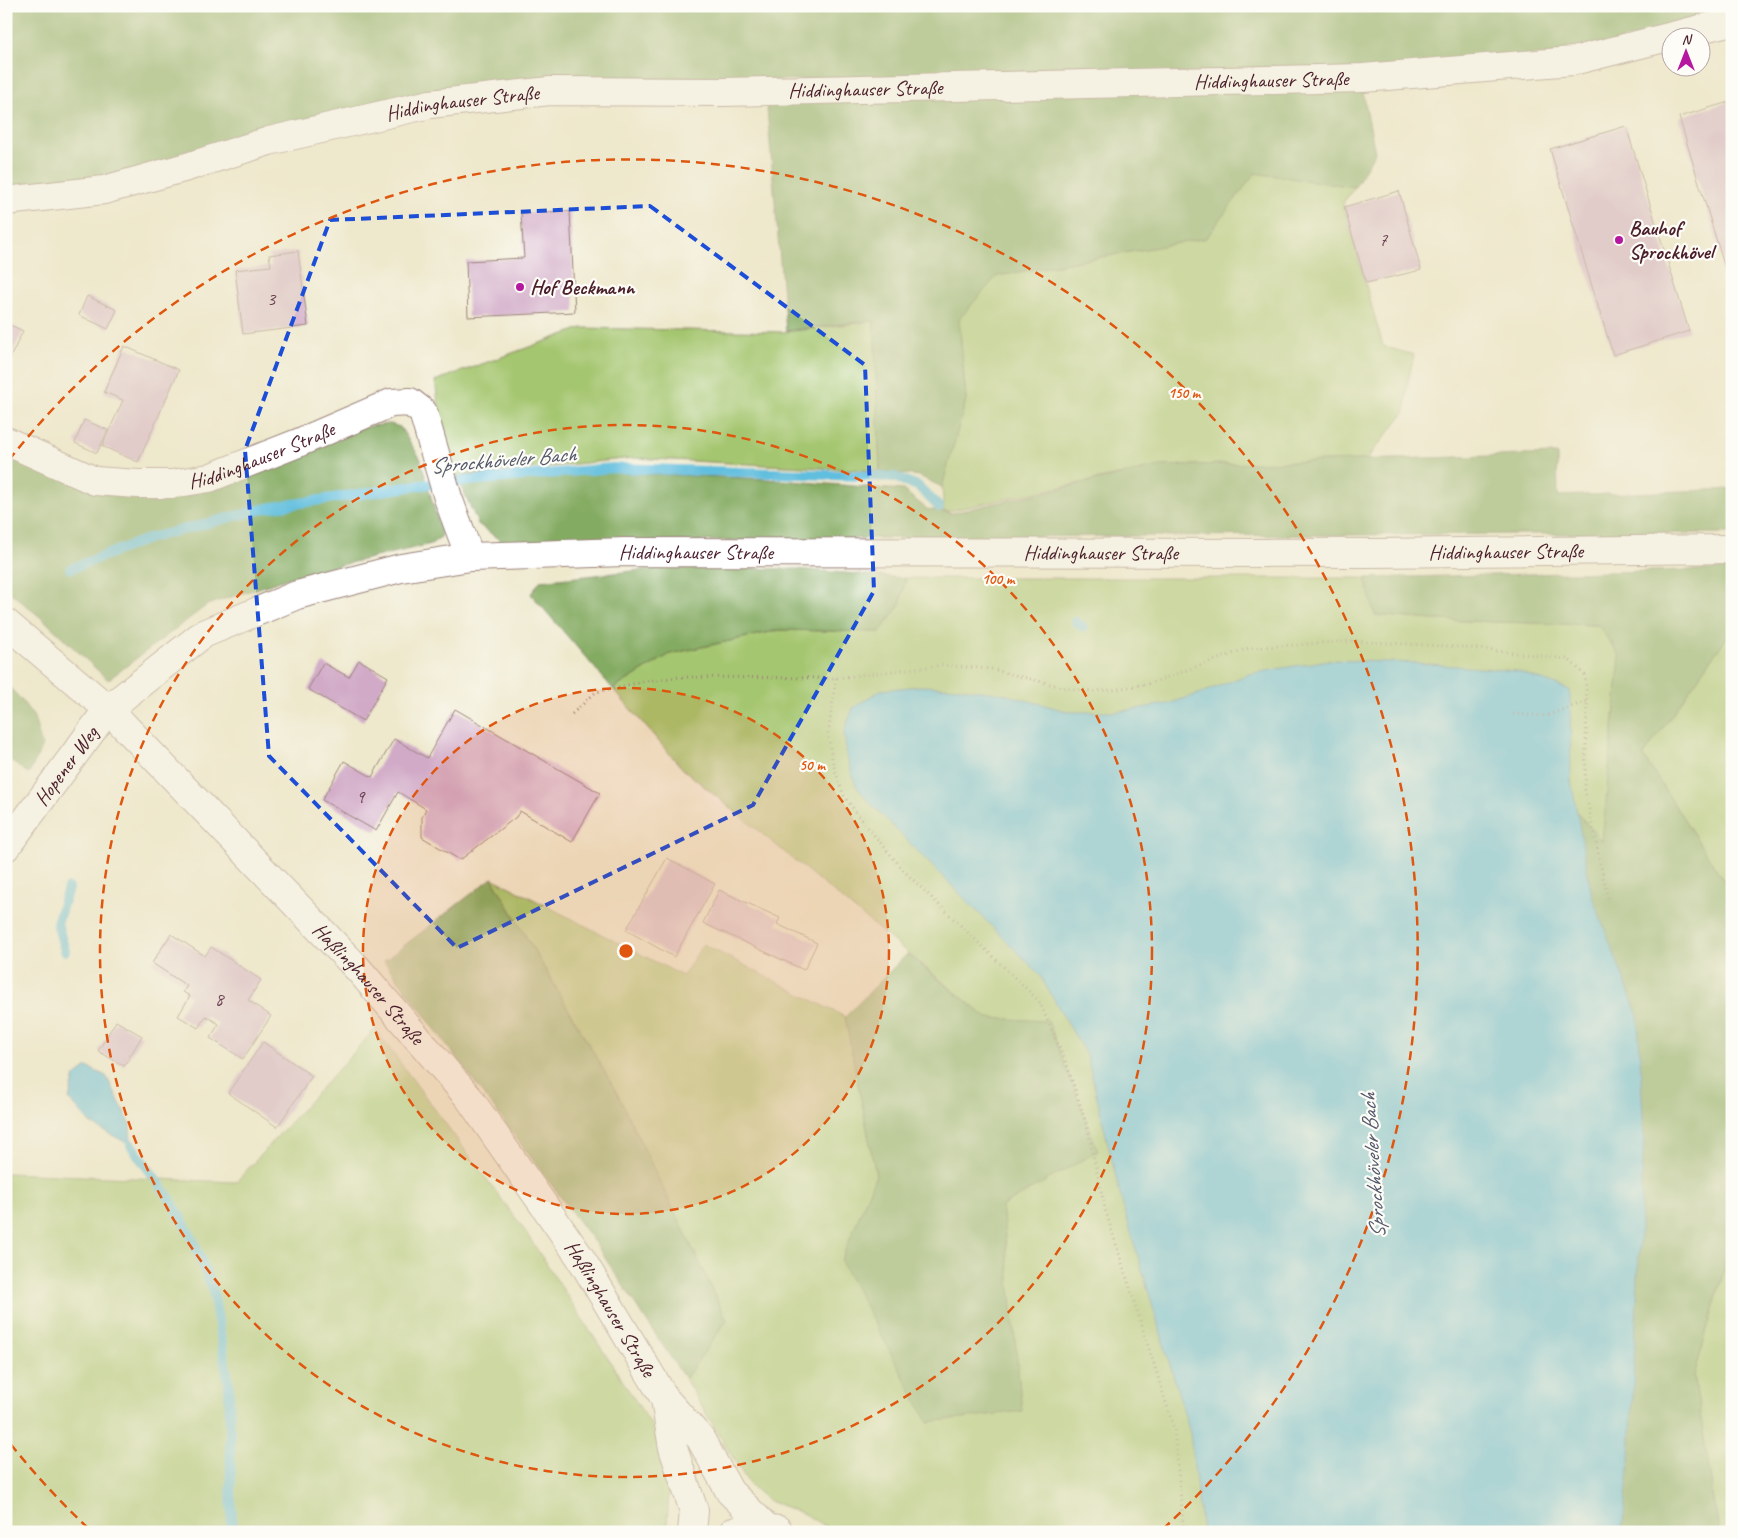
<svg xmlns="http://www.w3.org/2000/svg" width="1738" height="1538" font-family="Caveat,sans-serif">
	<rect width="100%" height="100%" fill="#fdfcf7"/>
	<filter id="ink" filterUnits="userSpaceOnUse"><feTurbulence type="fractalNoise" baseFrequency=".02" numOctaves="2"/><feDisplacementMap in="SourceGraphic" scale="10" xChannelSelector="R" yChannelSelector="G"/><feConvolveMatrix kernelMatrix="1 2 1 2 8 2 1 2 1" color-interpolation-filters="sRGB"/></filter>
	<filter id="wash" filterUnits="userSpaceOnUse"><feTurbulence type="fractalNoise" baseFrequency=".0096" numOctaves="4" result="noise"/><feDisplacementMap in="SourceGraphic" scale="20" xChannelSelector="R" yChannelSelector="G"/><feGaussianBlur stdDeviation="1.12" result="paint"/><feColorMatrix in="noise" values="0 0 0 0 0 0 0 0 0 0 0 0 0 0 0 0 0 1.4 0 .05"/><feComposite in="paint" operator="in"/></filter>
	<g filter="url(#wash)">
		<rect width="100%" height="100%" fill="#eee8cc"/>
		<g fill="#a5c66f" stroke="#78724d">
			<polygon points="1255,173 1355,187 1343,203 1383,346 1414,355 1408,382 1405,412 1366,460 1160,466 944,512 942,487 966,400 959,318 997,276 1206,238"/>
			<polygon points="874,321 880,471 634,458 457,476 440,415 435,381 582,328 785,332"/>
			<polygon points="906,578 1365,578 1375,615 1433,620 1598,625 1620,656 1602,843 1575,810 1483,1532 835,1532 804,1514 769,1501 749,1484 685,1379 727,1320 617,1093 492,878 683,976 703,944 845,1017 876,1175 841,1261 1021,1411 1002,1206 1097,1151 1048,1022 987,1018 683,769 613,689 670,654 780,630 880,632 900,604"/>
			<polygon points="1732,630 1732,887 1729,889 1643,756"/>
			<polygon points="375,1029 523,1228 652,1426 670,1477 667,1525 664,1532 6,1532 6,1173 236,1182"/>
			<polygon points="1732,1242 1732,1532 1719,1532 1694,1376"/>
		</g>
		<g fill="#84ab62" stroke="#676546">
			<polygon points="6,6 1732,6 1732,12 1575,52 1364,70 551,84 184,162 6,195"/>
			<polygon points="1362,87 1375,152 1355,187 1255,173 1206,238 997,276 959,319 966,400 942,487 919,476 880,471 874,320 786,331 766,97"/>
			<polygon points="390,424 400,427 420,458 442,536 431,544 298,575 207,605 108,680 45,621 6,589 6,448 136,493 370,426"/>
			<polygon points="1557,454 1558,496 1732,489 1732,533 957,537 505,544 478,524 457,476 563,470 766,479 903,490 927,509 952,513 1160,466"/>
			<polygon points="661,568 796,569 906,578 900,604 880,632 779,630 670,654 613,689 531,594 540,581"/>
			<polygon points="1732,569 1732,630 1643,756 1729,889 1732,887 1732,1242 1694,1376 1719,1532 1483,1532 1575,810 1602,842 1620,656 1598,625 1433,620 1375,615 1365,578"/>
			<polygon points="6,684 20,698 34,717 42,746 29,774 6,757"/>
			<polygon points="492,878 617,1093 727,1320 685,1379 597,1246 384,961"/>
			<polygon points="907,954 987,1018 1048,1021 1098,1151 1002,1206 1022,1411 928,1422 841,1261 876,1175 845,1017"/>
		</g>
		<g fill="#60bede" stroke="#556e84">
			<polygon points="1329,660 1417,663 1517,671 1570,690 1571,780 1592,896 1638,1016 1644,1136 1630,1460 1622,1532 1202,1532 1190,1433 1122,1202 1087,1056 1039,974 874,807 856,786 847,757 844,732 853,708 881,690 920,686 961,688 1004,694 1070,712 1115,712 1167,704 1196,695 1249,674"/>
			<polygon points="87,1067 106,1076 130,1123 131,1145 91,1124 69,1099 75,1076"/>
		</g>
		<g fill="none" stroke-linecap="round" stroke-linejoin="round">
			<g stroke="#60bede" stroke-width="10">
				<polyline points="70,569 150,538 267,508 421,485 614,468 894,477 918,486 939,507"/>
				<polyline points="1076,622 1083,627"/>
				<polyline points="65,951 57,923 68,888"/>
				<polyline points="131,1145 170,1199 193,1240 213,1291 229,1385 232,1532"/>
			</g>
		</g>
		<g id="blocks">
			<g fill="#d1aac8">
				<polygon points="1732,101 1732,288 1731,288 1679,117"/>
				<polygon points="1626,126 1689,331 1613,355 1550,149"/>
				<polygon points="1399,191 1421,270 1366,283 1344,207"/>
				<polygon points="570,211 575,312 468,317 466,261 524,258 521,213"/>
				<polygon points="298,251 308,326 243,334 235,270 271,266 269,255"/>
				<polygon points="87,296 117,310 108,329 79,315"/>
				<polygon points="6,323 23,331 6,366"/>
				<polygon points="124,346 179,370 138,462 102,446 123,400 104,392"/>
				<polygon points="84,420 108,430 97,453 75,443"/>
				<polygon points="359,660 388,677 363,721 308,689 323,663 349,677"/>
				<polygon points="455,709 600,793 572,842 520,811 516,817 460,860 422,837 422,817 426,809 398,792 376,831 322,800 344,761 372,777 394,739 427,758"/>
				<polygon points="667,858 715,884 674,957 626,930"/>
				<polygon points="719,890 780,918 777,924 817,943 804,970 703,923"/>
				<polygon points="171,934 205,956 211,947 261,980 248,1000 271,1016 243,1059 210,1038 219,1024 206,1016 198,1028 178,1016 190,996 183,992 187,986 152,963"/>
				<polygon points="116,1021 142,1036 124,1066 98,1051"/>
				<polygon points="263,1042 312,1076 277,1127 228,1093"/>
			</g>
		</g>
	</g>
	<g filter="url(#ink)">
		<use href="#blocks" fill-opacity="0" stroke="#9c847c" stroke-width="1"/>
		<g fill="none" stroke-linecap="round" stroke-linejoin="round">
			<g stroke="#9c847c" stroke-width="30">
				<g id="street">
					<path id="s1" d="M6,201L104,190L187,167L269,141L430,104L550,91L723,92L1363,78L1573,61L1732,21"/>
					<path id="s2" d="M6,441L95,481L138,484H172L209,478L298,443L391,403L410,402L423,412L448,498L470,557"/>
					<path id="s3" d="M6,847L108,709"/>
				</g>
			</g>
			<g stroke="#9c847c" stroke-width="30">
				<g id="secondary">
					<path id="s4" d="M6,623L108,709L359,970L469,1098L580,1257L665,1399L700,1438L730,1492L767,1528"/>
					<path id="s5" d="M108,709L203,634L297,595L401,568L470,557L625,552L1371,553L1732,549"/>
					<polyline points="665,1399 673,1448 694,1511 692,1532"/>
					<path d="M733,1532C748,1528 763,1527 778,1530"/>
				</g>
			</g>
			<g stroke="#9c847c" stroke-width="3" stroke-dasharray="1 4" stroke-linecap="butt">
				<polyline points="836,678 828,734 833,764 844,796 864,823 905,872 1039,1001 1067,1065 1087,1126 1105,1209 1174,1428 1184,1532"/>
				<polyline points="572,714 596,692 646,681 680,677 836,678 942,665 991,669 1066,688 1091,691 1112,690 1151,683 1249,648 1351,641 1462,647 1568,659 1585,675 1587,701 1585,790 1608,900"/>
				<polyline points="1513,714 1546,716 1587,701"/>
			</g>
			<use href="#street" stroke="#fff" stroke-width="28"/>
			<use href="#secondary" stroke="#fff" stroke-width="28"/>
		</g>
	</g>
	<path d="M0 0H1738V1538H0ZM650,206L865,365L874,591L753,805L457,948L269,756L245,450L330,220Z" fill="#eee8cc" fill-opacity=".55" fill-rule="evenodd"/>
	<path fill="none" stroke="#1d4ed8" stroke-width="4" stroke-dasharray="10 6" stroke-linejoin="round" d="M650,206L865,365L874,591L753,805L457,948L269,756L245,450L330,220Z"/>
	<circle cx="626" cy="951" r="263" fill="#e0560e" fill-opacity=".12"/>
	<g fill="none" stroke="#e0560e" stroke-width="2.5" stroke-dasharray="9 6">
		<circle cx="626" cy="951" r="263"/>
		<circle cx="626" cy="951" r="526"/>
		<path d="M88 1528A789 789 0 0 1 9 1442M9 460A789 789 0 1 1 1164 1528"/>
	</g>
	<g fill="#b5179e" stroke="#fdfcf7" stroke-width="2">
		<circle cx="1619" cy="240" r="5"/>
		<circle cx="520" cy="287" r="5"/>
	</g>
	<g text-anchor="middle" stroke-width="4.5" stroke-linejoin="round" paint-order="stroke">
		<g font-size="19" fill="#6c4252">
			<text x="1383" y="246">7</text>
			<text x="271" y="305">3</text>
			<text x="360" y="803">9</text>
			<text x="219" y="1005">8</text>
		</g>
		<g font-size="21" fill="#4a1f2b" stroke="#fdfcf7">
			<text dy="7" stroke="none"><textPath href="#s1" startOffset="1278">Hiddinghauser Straße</textPath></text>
			<text dy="7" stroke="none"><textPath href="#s1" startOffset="872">Hiddinghauser Straße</textPath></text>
			<text dy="7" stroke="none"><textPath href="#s1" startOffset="468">Hiddinghauser Straße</textPath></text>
			<text dy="7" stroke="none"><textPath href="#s2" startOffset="269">Hiddinghauser Straße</textPath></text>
			<text dy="7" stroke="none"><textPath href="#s5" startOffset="1436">Hiddinghauser Straße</textPath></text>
			<text dy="7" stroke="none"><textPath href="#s5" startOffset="626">Hiddinghauser Straße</textPath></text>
			<text dy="7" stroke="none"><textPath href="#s5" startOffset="1031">Hiddinghauser Straße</textPath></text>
			<text dy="7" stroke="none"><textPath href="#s3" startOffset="101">Hopener Weg</textPath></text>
			<text dy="7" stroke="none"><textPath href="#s4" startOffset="512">Haßlinghauser Straße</textPath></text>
			<text dy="7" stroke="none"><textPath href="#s4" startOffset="918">Haßlinghauser Straße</textPath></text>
		</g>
		<g font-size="21" font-weight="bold" fill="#4a1f2b" stroke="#fdfcf7" text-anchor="start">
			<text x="1629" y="235">Bauhof<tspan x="1629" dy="24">Sprockhövel</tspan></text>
			<text x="530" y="294">Hof Beckmann</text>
		</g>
		<g font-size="22" font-style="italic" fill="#52576a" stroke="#fdfcf7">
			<text transform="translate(503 459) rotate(-5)" y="8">Sprockhöveler Bach</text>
			<text transform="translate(1372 1166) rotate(-94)" y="8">Sprockhöveler Bach</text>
		</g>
	</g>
	<circle cx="626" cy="951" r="8" fill="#e0560e" stroke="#fdfcf7" stroke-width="2.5"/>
	<g font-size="15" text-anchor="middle" font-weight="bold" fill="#e0560e" stroke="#fdfcf7" stroke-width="4.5" stroke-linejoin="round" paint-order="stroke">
		<text x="1184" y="398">150 m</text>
		<text x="998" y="584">100 m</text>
		<text x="812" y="770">50 m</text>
	</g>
	<rect width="1738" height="1538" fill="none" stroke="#fdfcf7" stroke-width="25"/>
	<g transform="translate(1686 52)"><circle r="24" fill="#fdfcf7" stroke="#b5a4a5"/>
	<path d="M0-4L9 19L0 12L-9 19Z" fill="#b5179e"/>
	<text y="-8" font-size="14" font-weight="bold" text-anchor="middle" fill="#4a1f2b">N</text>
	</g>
</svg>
